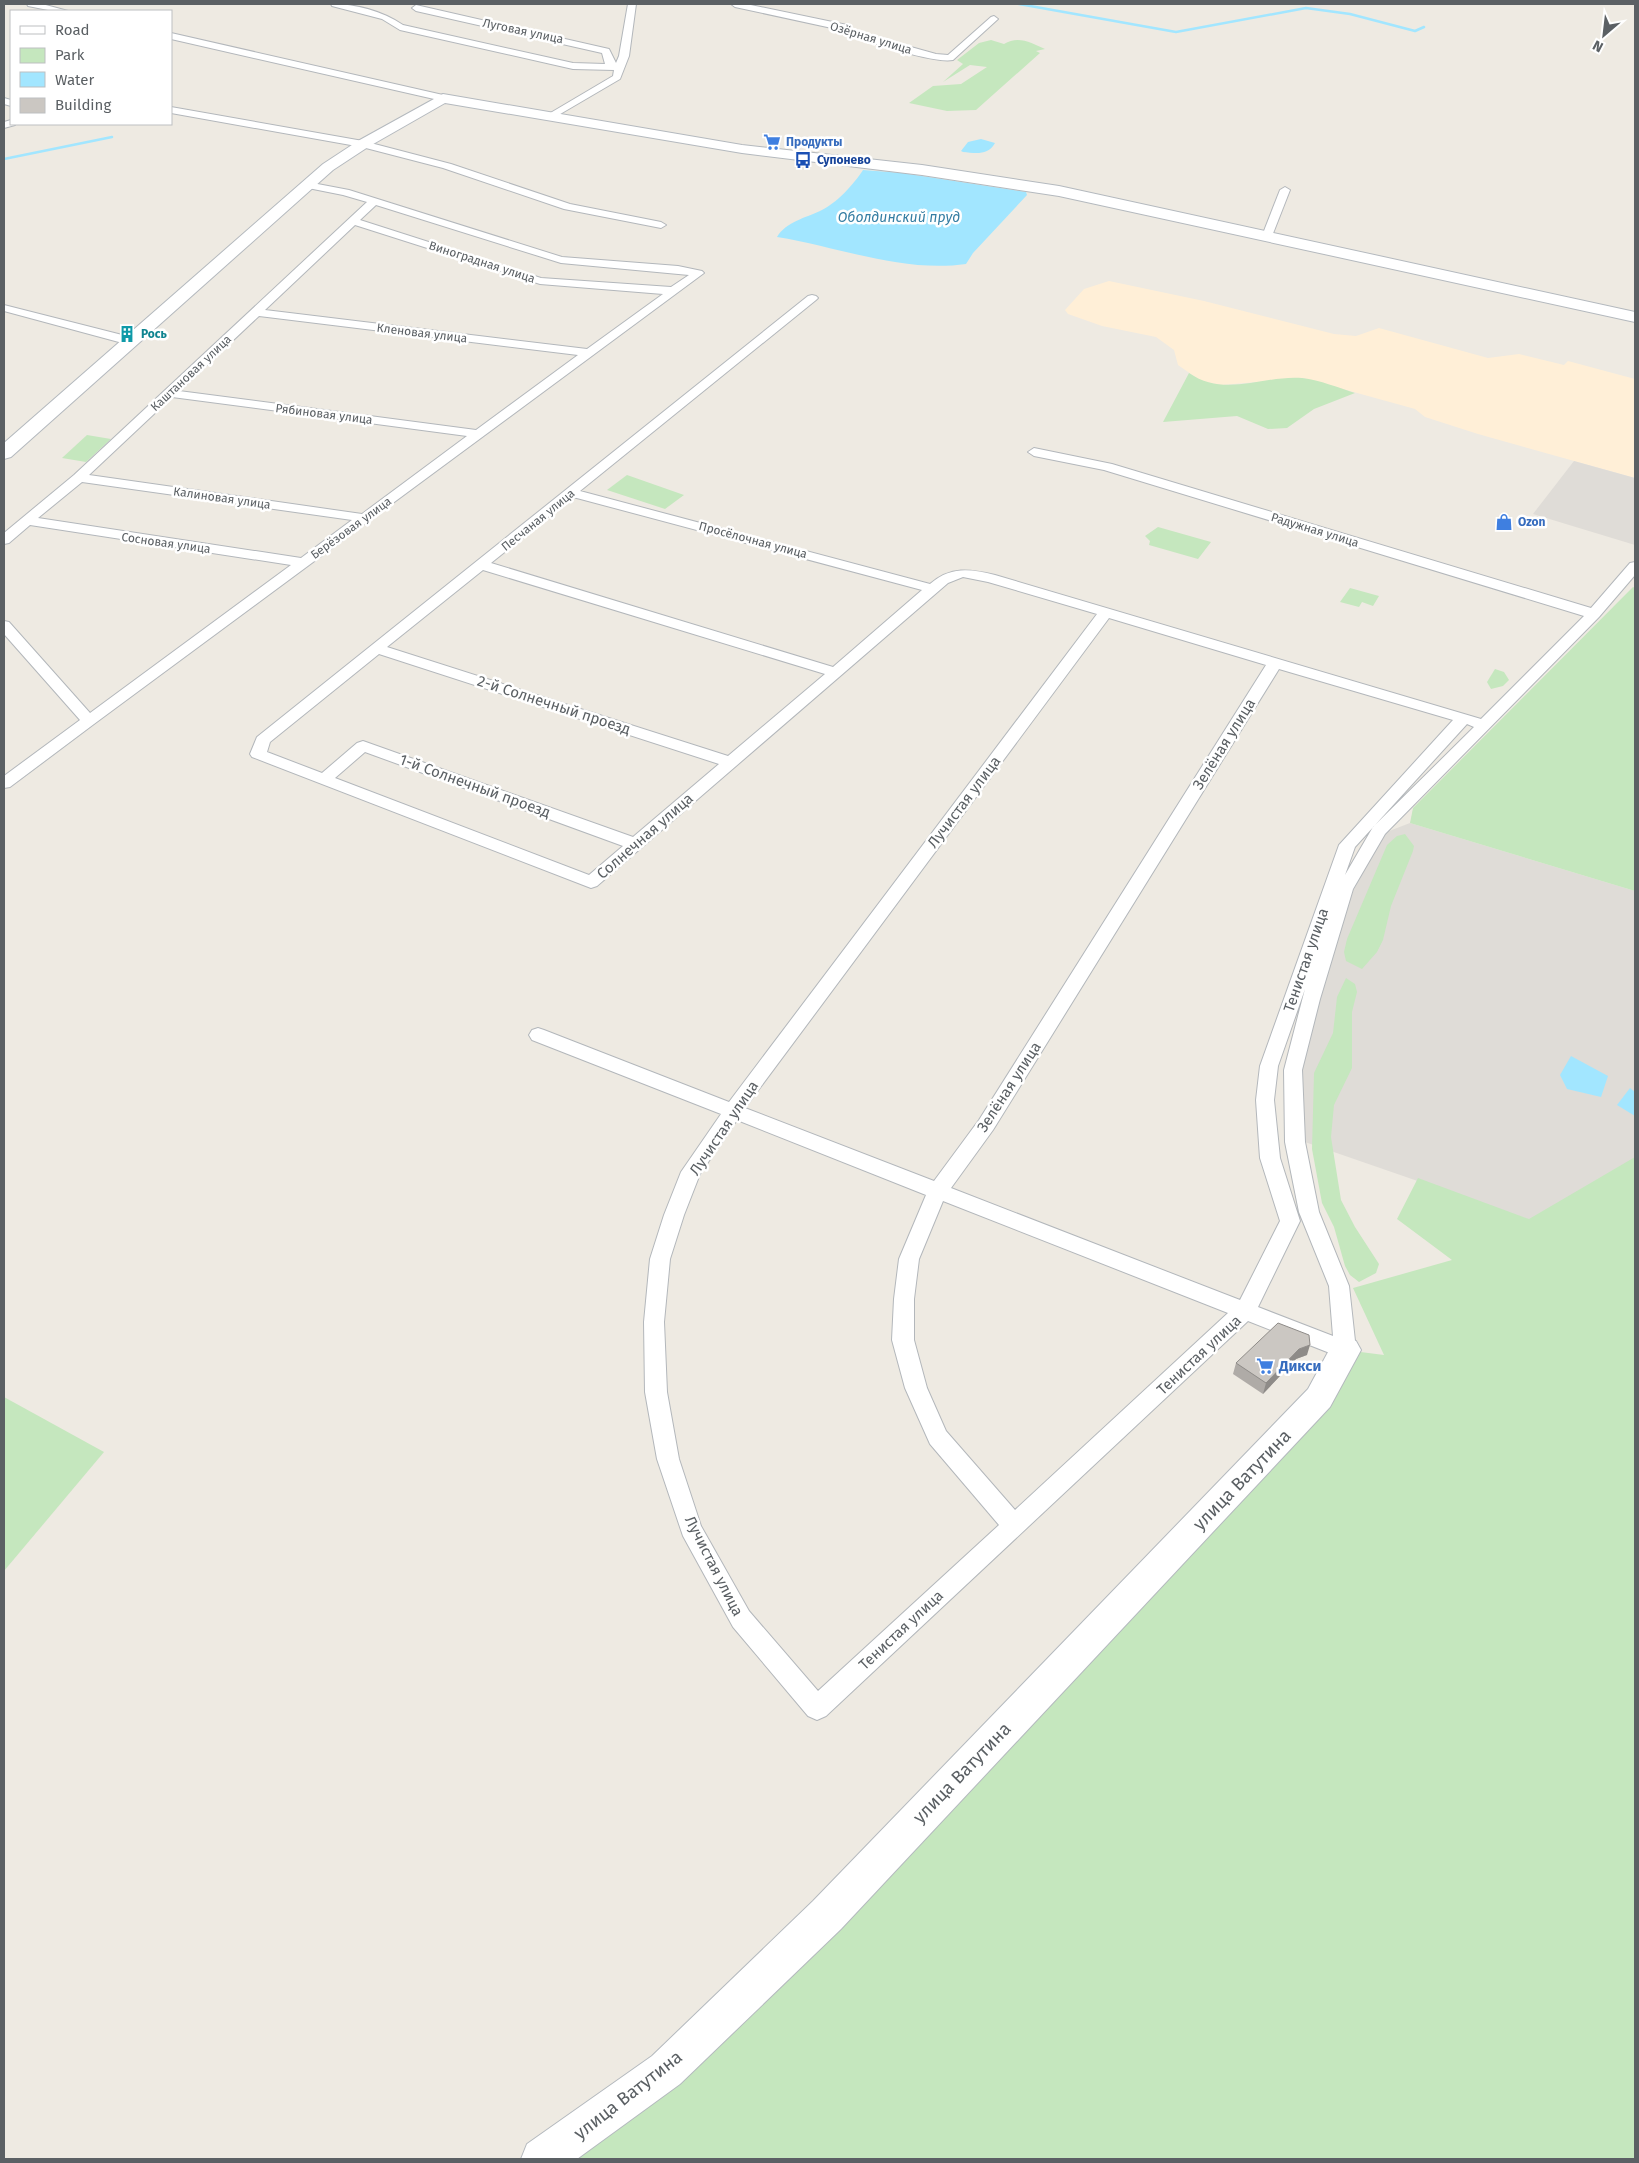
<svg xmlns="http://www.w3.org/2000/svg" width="1639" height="2163" font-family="'Fira Sans',sans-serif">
	<rect width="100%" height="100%" fill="#eeeae2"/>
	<polygon fill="#ffefd7" points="1109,281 1204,301 1334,334 1356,336 1379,328 1488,358 1519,354 1564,365 1568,361 1635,379 1635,478 1478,434 1425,417 1415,409 1303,378 1221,385 1201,381 1178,365 1174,350 1156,337 1102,326 1068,314 1065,310 1084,289"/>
	<g fill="#dfdcd7">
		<polygon points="1574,461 1635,478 1635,545 1533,514"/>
		<polygon points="1410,823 1635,891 1635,1167 1542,1224 1302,1141 1300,1070 1317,999 1353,891 1384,833"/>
	</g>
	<g fill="#c5e7be">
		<path d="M991,40L1004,44C1018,35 1032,43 1045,49L1036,51L1040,53L976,110L947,111L909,103L933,86L961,84L987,67L970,65L943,82L963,64L957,60L979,43Z"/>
		<path d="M1189,373C1225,398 1263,375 1302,378C1320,380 1339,388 1355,393L1314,409L1287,428L1268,429L1237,416L1163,422Z"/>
		<polygon points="87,435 111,439 86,462 62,458"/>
		<polygon points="627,475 684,495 665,509 607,490"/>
		<polygon points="1158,527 1211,542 1198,559 1149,545 1150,541 1145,536"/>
		<polygon points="1633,587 1635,588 1635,891 1410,823 1413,808"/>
		<polygon points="1350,588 1379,596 1373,606 1362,602 1359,607 1340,602"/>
		<polygon points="1495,669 1504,672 1509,680 1503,686 1491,689 1487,682"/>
		<polygon points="1405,834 1414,846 1413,851 1391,906 1383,940 1377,952 1362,969 1346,961 1344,952 1347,939 1387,845 1397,836"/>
		<polygon points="1346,978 1355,984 1357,992 1352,1012 1352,1068 1334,1105 1331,1137 1341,1200 1355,1227 1379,1264 1376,1273 1359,1282 1350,1275 1345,1266 1334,1227 1322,1203 1312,1149 1314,1073 1333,1033 1337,997"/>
		<polygon points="1635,1157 1635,2159 542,2159 666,2070 1345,1350 1384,1355 1353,1288 1452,1260 1397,1219 1418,1178 1529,1219"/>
		<polygon points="4,1397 104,1452 4,1571"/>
	</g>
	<g fill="#a2e6ff">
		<path d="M981,139L995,143C988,156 975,153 963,152L961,151L968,142Z"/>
		<path d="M863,170L902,173L1026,192L1027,195L973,253L966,264C903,273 839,247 777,237C786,222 805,218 820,211C836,204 854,184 863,170Z"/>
		<polygon points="1571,1056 1608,1076 1601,1097 1567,1089 1560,1075"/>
		<polygon points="1630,1088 1635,1092 1635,1116 1617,1105"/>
	</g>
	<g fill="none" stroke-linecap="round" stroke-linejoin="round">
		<g stroke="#a2e6ff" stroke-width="2.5">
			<polyline points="1019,4 1176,32 1306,8 1350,14 1415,31 1424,27"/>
			<polyline points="4,159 112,137"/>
		</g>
		<g stroke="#b3b7bb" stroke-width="2">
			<g id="street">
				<polygon points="27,4 42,4 68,11 53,11 28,6"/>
				<path d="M331,4C356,4 382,11 403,25L573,63L605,64L602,53L416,11L412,8L416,5L609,49L616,63L619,56L628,4H636L629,56L620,79L550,120L545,117L547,115L613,76L614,70L573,69L400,30L382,19L332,6Z"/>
				<path d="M731,4H746L847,25L850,26V30L936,54L948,55L991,17L994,16L998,19L953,60C932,64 866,40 842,33L841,30L735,7Z"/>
				<polygon points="171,33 443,95 448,98 443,101 171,39"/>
				<polygon points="4,98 11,100 11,106 4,104"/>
				<polygon points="171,107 363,141 451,164 570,204 661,222 666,225 661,228 564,209 443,168 362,147 171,113"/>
				<polygon points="11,120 11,124 15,124 15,125 4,128 4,122"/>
				<path d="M307,182L349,190L562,257L678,266L702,271L704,273L94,724L10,787L4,788V776L80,720L4,634V621L9,622L90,713L291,565L30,525L9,543L4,544V533L74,475L367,202L343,195L303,187L302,185ZM376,205L561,263L689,275L671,287L541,278L360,220ZM355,225L540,284L663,294L587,349L265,310ZM259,316L578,355L476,430L179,391ZM172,397L467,436L362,514L89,475ZM82,482L352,520L301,558L38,518Z"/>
				<polygon points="1285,187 1290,190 1272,236 1267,239 1263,238 1262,236 1280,190"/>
				<path d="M812,295L816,296L818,298L816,300L580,491L930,584C951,566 970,569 995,575L1481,719L1584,616L1104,470L1034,456L1028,452L1034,448L1112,464L1591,608L1630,563L1635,562V575L1599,617L1385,834L1353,889L1320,999L1302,1070L1305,1142L1319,1212L1349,1286L1356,1350L1353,1356L1345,1359L1248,1321L826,1716L817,1720L808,1716L733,1627L683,1536L657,1459L645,1392L644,1322L650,1259L664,1215L681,1172L721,1114L532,1040L529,1035L532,1030L538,1028L544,1030L729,1102L1097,614L988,582L963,577L948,583L597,886L591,888L252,757L250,754L257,737L808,296ZM573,497L922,590L833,667L491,563ZM483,570L825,674L728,756L387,647ZM1109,618L1266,665L979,1120L934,1181L745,1108ZM379,654L719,764L633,837L363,741L357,743L322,773L267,752L270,742ZM1279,669L1453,720L1339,845L1260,1066L1256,1100L1260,1158L1280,1221L1240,1300L951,1188L993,1130ZM1467,724L1474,727L1373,827L1345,875L1355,847ZM365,752L623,846L589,875L335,778ZM1305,989L1284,1070L1285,1142L1299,1212L1329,1286L1333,1336L1258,1307L1300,1221L1280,1158L1274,1100L1278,1066ZM737,1120L926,1195L899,1259L894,1299L892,1340L905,1388L930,1444L999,1525L818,1691L749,1611L701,1526L679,1459L667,1392L664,1322L670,1259L684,1215L700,1174ZM943,1201L1228,1313L1015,1510L946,1431L927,1388L914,1340V1299L919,1259Z"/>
				<polygon points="4,305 134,338 136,341 130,345 4,311"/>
			</g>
		</g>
		<g stroke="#b4b9be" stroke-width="2">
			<g id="secondary">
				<polygon points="443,94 742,145 922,165 1059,186 1635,312 1635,322 1059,196 922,175 742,153 445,103 368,147 333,170 11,457 4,459 4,443 323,164 358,141"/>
				<polygon points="1345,1337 1356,1341 1361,1350 1330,1407 841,1929 680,2084 577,2159 521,2159 527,2144 652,2056 813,1901 1308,1389 1334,1341"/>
			</g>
		</g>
		<use href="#street" fill="#fff" fill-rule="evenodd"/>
		<use href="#secondary" fill="#fff" fill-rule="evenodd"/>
	</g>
	<polygon fill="#afaba7" points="1307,1355 1296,1359 1263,1394 1233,1374 1236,1363"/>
	<polygon fill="#8e8b88" points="1310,1345 1307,1355 1296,1359 1263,1394 1266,1383 1299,1349"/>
	<polygon fill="#cbc7c2" stroke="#8e8b88" points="1278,1323 1309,1335 1310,1345 1299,1349 1266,1383 1236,1363"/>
	<defs>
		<g id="supermarket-bare" transform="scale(1.35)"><path d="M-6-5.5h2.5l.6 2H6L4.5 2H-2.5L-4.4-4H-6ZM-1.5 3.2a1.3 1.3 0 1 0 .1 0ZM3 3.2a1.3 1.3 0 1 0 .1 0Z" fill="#3f7fe0" stroke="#fff" stroke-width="2.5" paint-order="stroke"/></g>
		<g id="bus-bare" transform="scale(1.35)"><path d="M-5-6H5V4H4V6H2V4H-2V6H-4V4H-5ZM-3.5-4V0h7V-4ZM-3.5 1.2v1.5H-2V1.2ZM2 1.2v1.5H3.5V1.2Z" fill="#1a4fb4" stroke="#fff" stroke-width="2.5" paint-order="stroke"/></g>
		<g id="building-bare" transform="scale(1.35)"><path d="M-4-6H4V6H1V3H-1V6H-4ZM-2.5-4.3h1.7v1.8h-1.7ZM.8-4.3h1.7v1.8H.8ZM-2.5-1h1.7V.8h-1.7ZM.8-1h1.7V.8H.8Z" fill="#0f9aa8" stroke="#fff" stroke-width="2.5" paint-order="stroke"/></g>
		<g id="shop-bare" transform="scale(1.35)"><path d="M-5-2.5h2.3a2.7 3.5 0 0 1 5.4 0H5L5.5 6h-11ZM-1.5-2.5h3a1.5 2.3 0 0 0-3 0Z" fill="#3f7fe0" stroke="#fff" stroke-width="2.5" paint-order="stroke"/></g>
	</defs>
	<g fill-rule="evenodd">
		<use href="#supermarket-bare" x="772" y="142"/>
		<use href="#bus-bare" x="803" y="160"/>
		<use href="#building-bare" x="127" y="334"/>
		<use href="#shop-bare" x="1504" y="522"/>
		<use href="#supermarket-bare" x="1265" y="1366"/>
	</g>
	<g text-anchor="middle" stroke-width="5" stroke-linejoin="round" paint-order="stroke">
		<g font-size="12" fill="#5b6064" stroke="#fff">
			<text transform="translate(523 31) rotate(12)" y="4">Луговая улица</text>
			<text transform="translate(871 38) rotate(17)" y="4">Озёрная улица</text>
			<text transform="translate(482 262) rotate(18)" y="4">Виноградная улица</text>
			<text transform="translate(422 333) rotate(7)" y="4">Кленовая улица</text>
			<text transform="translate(191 373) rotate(-43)" y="4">Каштановая улица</text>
			<text transform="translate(324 414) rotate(7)" y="4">Рябиновая улица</text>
			<text transform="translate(222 498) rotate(8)" y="4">Калиновая улица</text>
			<text transform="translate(538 520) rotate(-39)" y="4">Песчаная улица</text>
			<text transform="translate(351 528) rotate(-36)" y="4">Берёзовая улица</text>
			<text transform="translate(1315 530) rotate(17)" y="4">Радужная улица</text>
			<text transform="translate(753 540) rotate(15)" y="4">Просёлочная улица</text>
			<text transform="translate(166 543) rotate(8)" y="4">Сосновая улица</text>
		</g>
		<g font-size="12" font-weight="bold" fill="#366cbe" stroke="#fff" text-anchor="start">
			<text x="786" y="146">Продукты</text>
			<text x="1518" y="526">Ozon</text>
		</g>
		<g font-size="12" font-weight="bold" fill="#164399" stroke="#fff" text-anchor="start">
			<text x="817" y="164">Супонево</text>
		</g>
		<g font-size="12" font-weight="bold" fill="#0d838f" stroke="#fff" text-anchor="start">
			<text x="141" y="338">Рось</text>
		</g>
		<g font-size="14" font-style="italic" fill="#357ea3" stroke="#fff">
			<text x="899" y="222">Оболдинский пруд</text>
		</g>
		<g font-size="15" fill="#5b6064" stroke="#fff">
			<text transform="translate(554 705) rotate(18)" y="5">2-й Солнечный проезд</text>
			<text transform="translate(1224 744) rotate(-58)" y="5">Зелёная улица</text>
			<text transform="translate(475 786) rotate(20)" y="5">1-й Солнечный проезд</text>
			<text transform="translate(964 802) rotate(-53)" y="5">Лучистая улица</text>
			<text transform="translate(645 836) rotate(-41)" y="5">Солнечная улица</text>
			<text transform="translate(1306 960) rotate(-71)" y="5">Тенистая улица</text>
			<text transform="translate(1009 1087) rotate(-57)" y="5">Зелёная улица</text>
			<text transform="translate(724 1128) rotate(-56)" y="5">Лучистая улица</text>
			<text transform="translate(1199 1355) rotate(-43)" y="5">Тенистая улица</text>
			<text transform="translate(714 1566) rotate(63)" y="5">Лучистая улица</text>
			<text transform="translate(901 1630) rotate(-43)" y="5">Тенистая улица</text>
		</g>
		<g font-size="15" font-weight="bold" fill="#366cbe" stroke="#fff" text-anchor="start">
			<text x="1279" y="1371">Дикси</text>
		</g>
		<g font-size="18" fill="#5b6064" stroke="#fff">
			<text transform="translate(1242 1480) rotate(-46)" y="6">улица Ватутина</text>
			<text transform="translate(962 1773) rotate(-46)" y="6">улица Ватутина</text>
			<text transform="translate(628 2095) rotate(-38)" y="6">улица Ватутина</text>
		</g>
	</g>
	<rect width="1639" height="2163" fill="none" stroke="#5b6064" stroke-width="10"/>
	<rect x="10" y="10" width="162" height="115" fill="#ffffff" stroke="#bdbfc1"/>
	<rect x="20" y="26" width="25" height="8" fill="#ffffff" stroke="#bdbfc1"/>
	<text x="55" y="35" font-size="15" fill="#5b6064">Road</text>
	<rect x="20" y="48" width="25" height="15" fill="#c5e7be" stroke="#bdbfc1"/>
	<text x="55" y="60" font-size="15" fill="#5b6064">Park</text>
	<rect x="20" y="72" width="25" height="15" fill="#a2e6ff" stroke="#bdbfc1"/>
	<text x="55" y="85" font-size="15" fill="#5b6064">Water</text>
	<rect x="20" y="98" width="25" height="15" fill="#cbc7c2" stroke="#bdbfc1"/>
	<text x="55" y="110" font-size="15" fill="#5b6064">Building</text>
	<g transform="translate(1604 35) rotate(208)" stroke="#ffffff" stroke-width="4" paint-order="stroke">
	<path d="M0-4L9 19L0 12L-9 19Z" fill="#5b6064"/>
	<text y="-8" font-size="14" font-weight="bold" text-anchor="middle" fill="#5b6064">N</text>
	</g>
</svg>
